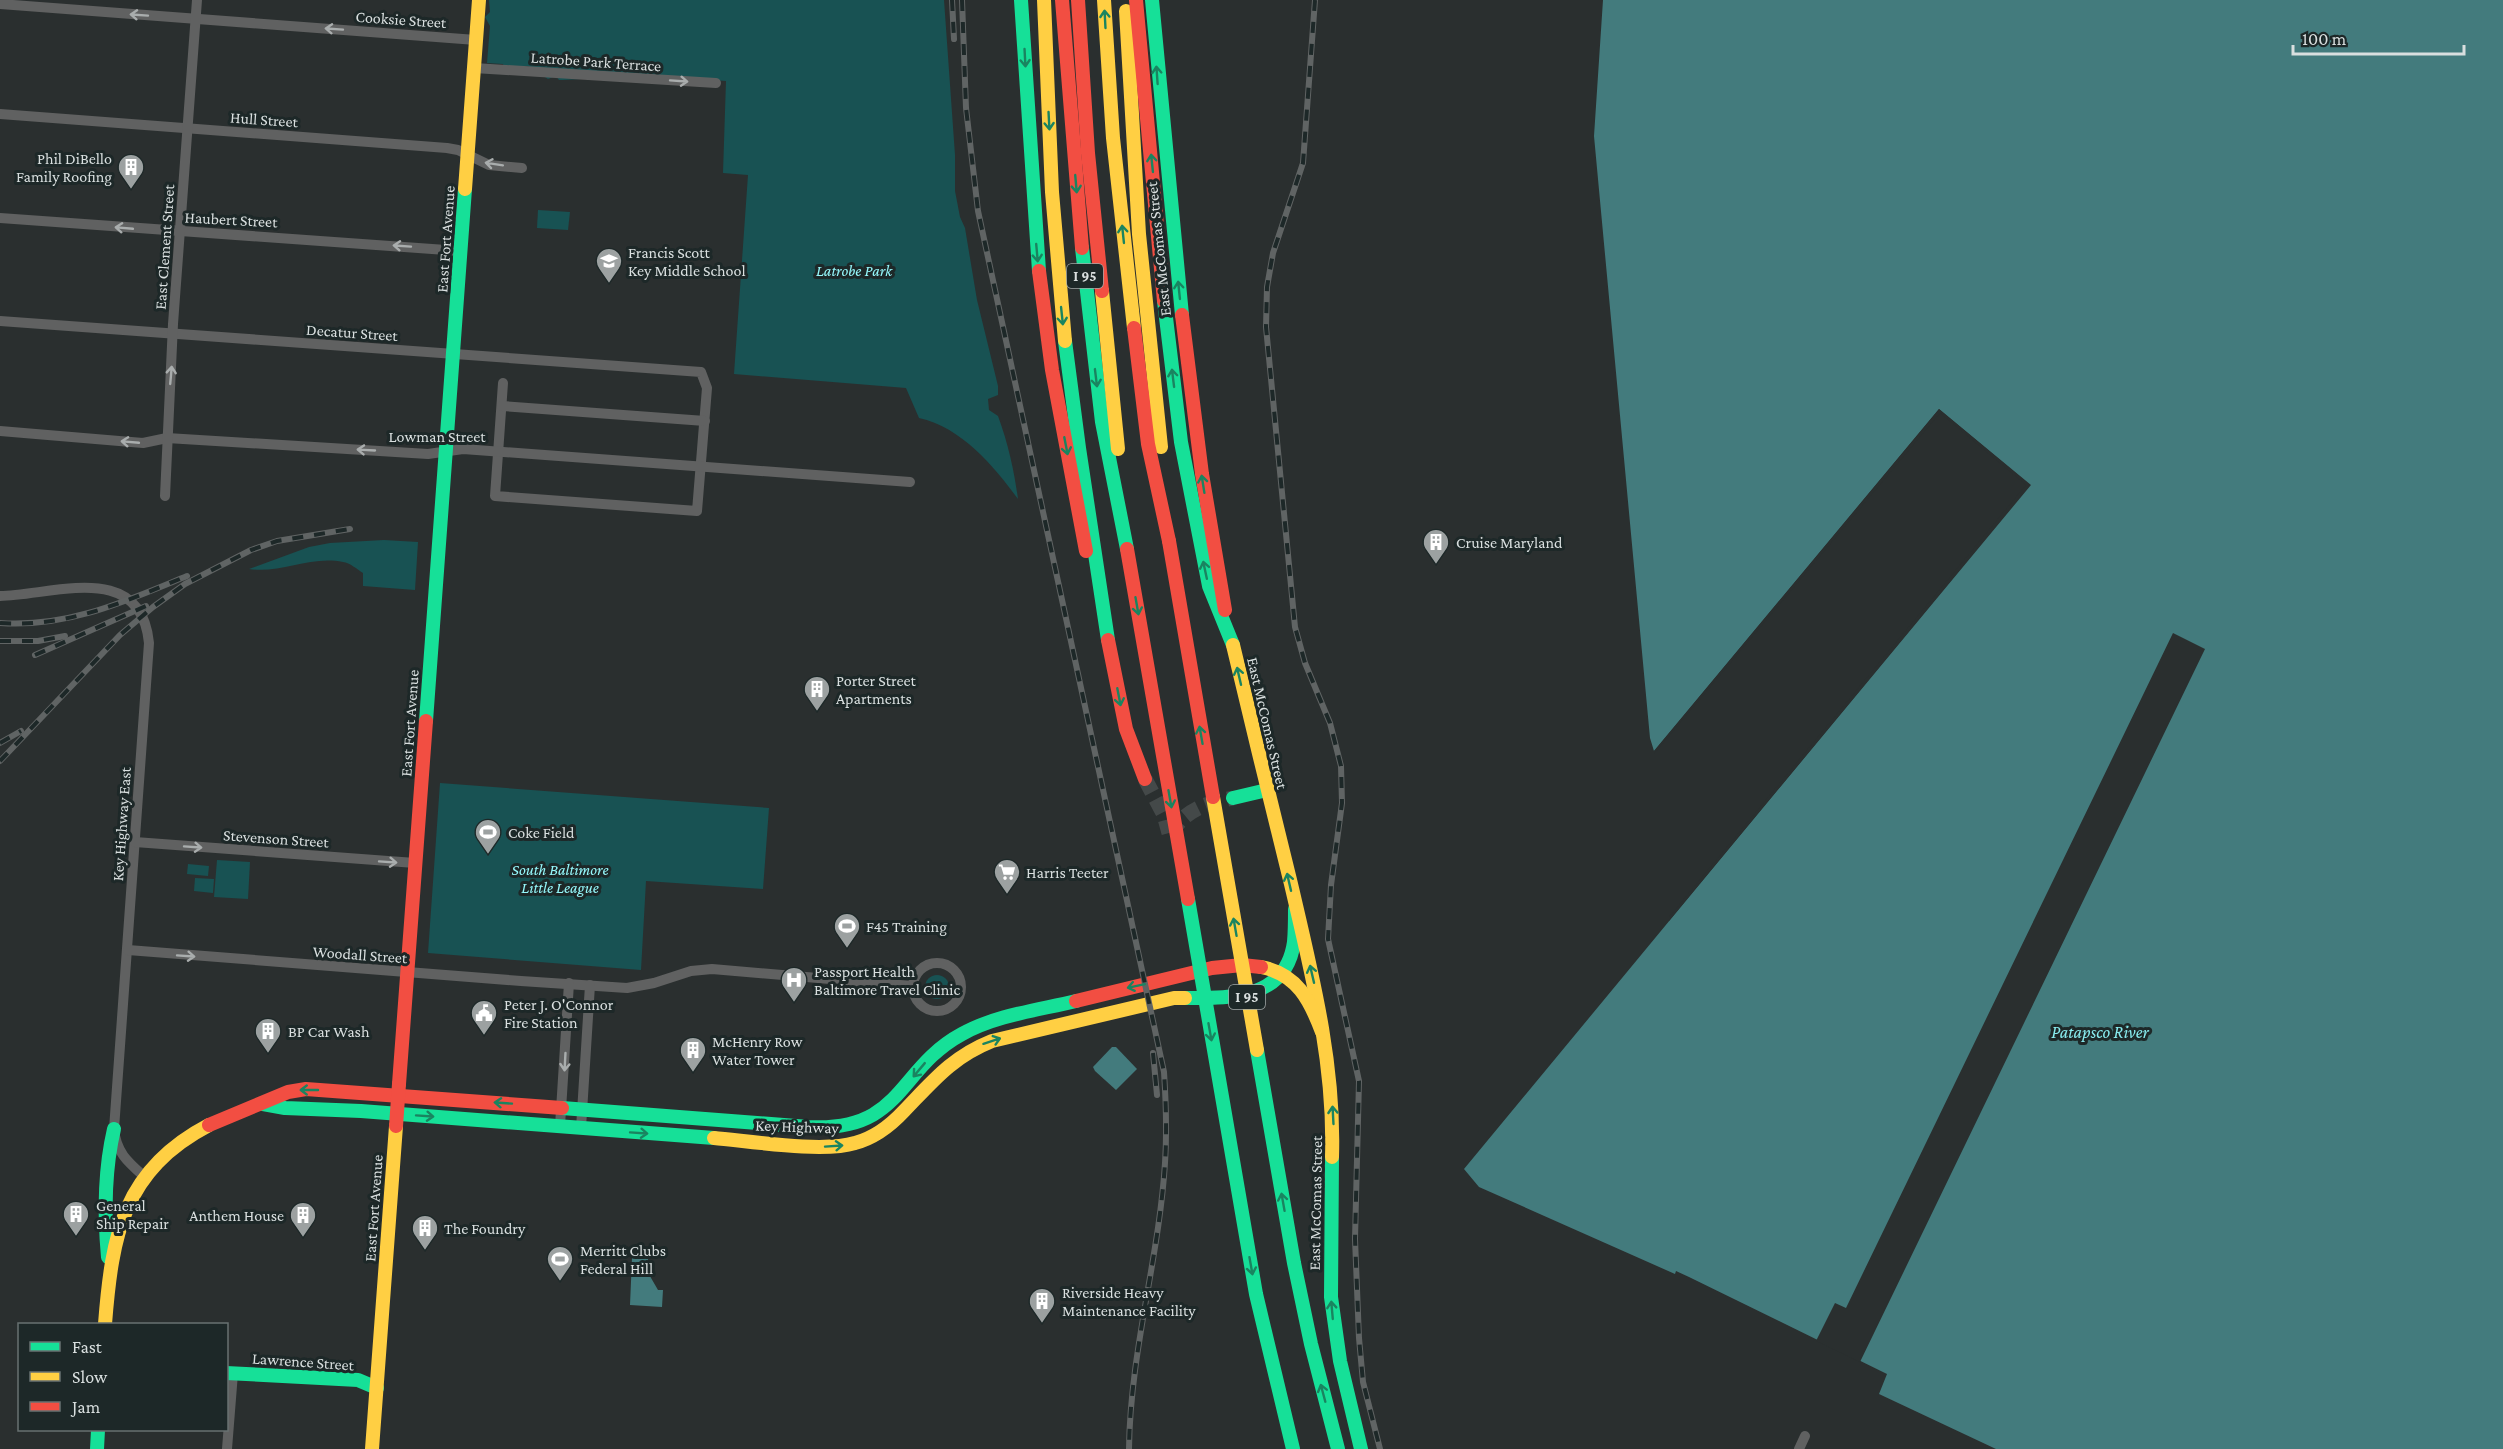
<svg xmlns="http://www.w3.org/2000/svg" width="2503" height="1449" font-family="'Crimson Pro',serif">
	<rect width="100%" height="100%" fill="#2a2f2f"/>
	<g fill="#185253">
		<path d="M489,0H944L955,155V191L960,217L965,228L977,300L998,386V395L988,399L989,410L998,416C1008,443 1014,470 1018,499C994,466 961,427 919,418L906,388L734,374L748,175L723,173L726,81L649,75L563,80H559L556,76L548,79L528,66L504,67L503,64L487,63L490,26L485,17L490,12Z"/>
		<polygon points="538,210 570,212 568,230 537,228"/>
		<path d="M384,540L418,542L415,590L363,586V573C357,569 350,563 343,562C311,555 280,574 249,569L309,547L330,543Z"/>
		<polygon points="440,783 769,808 763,889 646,881 641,970 428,953"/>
		<polygon points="217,860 250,862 248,899 214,897"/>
		<polygon points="188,864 209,866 208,876 187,874"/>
		<polygon points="195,878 214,879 213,893 194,891"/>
		<circle cx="937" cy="987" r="12"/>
	</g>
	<g fill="#437b7d">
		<polygon points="1603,0 2503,0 2503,1449 1996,1449 1879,1394 1887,1374 1689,1277 1676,1271 1675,1274 1479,1187 1464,1169 2030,485 1939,409 1654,751 1650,738 1594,136"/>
		<polygon points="1112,1047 1116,1047 1137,1069 1116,1090 1095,1071 1093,1067"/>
		<polygon points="632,1258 648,1259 647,1271 658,1290 663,1290 662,1307 630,1305"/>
	</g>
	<g fill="#2a2f2f">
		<polygon points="1939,409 2031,485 1669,921 1669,917 2026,485 1940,413 1654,754 1654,751"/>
		<polygon points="2173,633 2205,649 1860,1362 1816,1341 1835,1303 1846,1308"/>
	</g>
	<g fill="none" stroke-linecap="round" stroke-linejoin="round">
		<g stroke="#444949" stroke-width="15" stroke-dasharray="15 8" stroke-linecap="butt">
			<polyline points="1145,779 1164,815 1169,833"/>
			<path d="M1171,834C1185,809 1207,803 1233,798"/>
		</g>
		<g stroke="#606161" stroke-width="10">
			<polyline points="0,4 476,40"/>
			<polyline points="474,68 716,83"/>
			<polyline points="0,114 447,148 458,150 489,165 522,168"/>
			<polyline points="0,218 460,251"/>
			<polyline points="0,321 701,372 707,388 697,511 495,496 503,383"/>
			<polyline points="502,406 705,421"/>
			<polyline points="0,431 143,443 167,438 428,454 463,449 910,482"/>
			<polyline points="165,496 173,324 197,0"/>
			<path d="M0,596C54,595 141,560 149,643L114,1129C116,1153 129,1163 146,1178"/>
			<polyline points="135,842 415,863"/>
			<polyline points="128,950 521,981 627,988 654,983 691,971 712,969 912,986"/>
			<circle cx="937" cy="987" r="24"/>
			<polyline points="560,1126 569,983"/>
			<polyline points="581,1128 590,985"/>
			<polyline points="227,1449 233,1373"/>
			<polyline points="1799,1449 1805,1436"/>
		</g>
		<g stroke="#16e098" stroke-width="14">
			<polyline points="1021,0 1039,271"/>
			<polyline points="1152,0 1182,315"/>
			<polyline points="1082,248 1102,422 1127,549"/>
			<polyline points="1164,301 1181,442 1209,586 1233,645"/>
			<polyline points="1065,341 1079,448 1108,640"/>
			<polyline points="426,721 465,189"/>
			<polyline points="1233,798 1267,790"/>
			<path d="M1185,998C1230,998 1286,1000 1294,942C1295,931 1295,920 1295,909"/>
			<polyline points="263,1104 285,1108 361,1111 714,1138"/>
			<path d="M562,1108L809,1127C903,1132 897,1069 962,1034C996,1015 1039,1010 1076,1001"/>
			<polyline points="1332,1157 1331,1297 1340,1361 1361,1449"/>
			<path d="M108,1257C104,1214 104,1172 114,1129"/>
			<polyline points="226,1373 358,1380 377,1388"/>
			<polyline points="97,1449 98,1430"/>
		</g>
		<g stroke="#ffcf43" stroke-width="14">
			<polyline points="1044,0 1052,192 1065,341"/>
			<polyline points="1104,0 1113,138 1134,328"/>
			<polyline points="1126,11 1139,234 1161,447"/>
			<polyline points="465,189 479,0"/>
			<polyline points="1102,291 1118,449"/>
			<path d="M1233,645C1252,725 1271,804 1291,884C1312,974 1335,1064 1332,1157"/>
			<path d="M1261,967C1297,974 1310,1000 1322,1032"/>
			<path d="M714,1138C749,1141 823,1153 855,1143C874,1138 890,1126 904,1111C933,1081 952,1057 992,1041L1174,998H1185"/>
			<path d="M105,1324C112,1235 123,1170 209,1125"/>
			<polyline points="372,1449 396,1126"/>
		</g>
		<g stroke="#f24e42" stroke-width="14">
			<polyline points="1062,0 1082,248"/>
			<polyline points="1078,0 1088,153 1102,291"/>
			<polyline points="1136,0 1164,301"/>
			<polyline points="1039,271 1052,370 1086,551"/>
			<polyline points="1182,315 1202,474 1225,610"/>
			<polyline points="1134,328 1148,444 1169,541"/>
			<polyline points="1108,640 1126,729 1145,779"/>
			<polyline points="1076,1001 1212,968 1242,965 1261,967"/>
			<polyline points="399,1084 426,721"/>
			<polyline points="209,1125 288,1092 306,1089 562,1108"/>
		</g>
		<g stroke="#606464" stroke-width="6">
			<g id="rail">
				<polyline points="952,0 954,39"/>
				<path d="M962,0L966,108L978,211L1164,1072C1166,1102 1167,1133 1165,1163C1159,1259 1130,1352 1129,1449"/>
				<polyline points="1315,0 1303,163 1273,253 1267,287 1266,327 1295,627 1305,663 1330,723 1341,766 1342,803 1331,885 1328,939 1359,1081 1355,1239 1359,1338 1363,1382 1380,1449"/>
				<path d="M0,623C68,628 126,601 187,576"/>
				<polyline points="0,641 38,641 65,636"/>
				<polyline points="35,655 146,606"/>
				<polyline points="0,743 21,731"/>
				<polyline points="0,761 120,635 153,607 185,584 251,550 277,541 350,529"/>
				<polyline points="1153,1053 1157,1095"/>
			</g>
		</g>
		<use href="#rail" stroke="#1d2828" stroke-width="4" stroke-dasharray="11" stroke-linecap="butt"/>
		<g stroke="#16e098" stroke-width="14">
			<polyline points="1188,899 1256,1294 1293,1449"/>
			<polyline points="1257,1050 1294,1263 1311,1344 1338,1449"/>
		</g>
		<polyline stroke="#ffcf43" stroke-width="14" points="1213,797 1257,1050"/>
		<g stroke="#f24e42" stroke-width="14">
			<polyline points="1169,541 1213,797"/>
			<polyline points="1127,549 1188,899"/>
			<polyline points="396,1126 399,1084"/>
		</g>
	</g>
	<defs><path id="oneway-shaft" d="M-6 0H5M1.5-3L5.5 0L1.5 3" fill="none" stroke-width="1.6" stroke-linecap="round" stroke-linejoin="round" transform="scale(1.5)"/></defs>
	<g stroke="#a9adad">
		<use href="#oneway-shaft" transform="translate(139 15) rotate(-176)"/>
		<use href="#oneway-shaft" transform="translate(334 29) rotate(-176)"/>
		<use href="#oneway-shaft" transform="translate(679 81) rotate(4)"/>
		<use href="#oneway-shaft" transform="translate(494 164) rotate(-171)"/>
		<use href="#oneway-shaft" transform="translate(124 228) rotate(-175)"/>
		<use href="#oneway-shaft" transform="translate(402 246) rotate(-176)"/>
		<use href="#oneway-shaft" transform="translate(171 375) rotate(-85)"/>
		<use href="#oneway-shaft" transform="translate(130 442) rotate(-175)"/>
		<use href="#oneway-shaft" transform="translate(366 450) rotate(-177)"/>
		<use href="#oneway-shaft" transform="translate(193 847) rotate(4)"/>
		<use href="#oneway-shaft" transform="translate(388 862) rotate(4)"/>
		<use href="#oneway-shaft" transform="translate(186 956) rotate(4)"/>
		<use href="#oneway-shaft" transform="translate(565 1062) rotate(93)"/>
	</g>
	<g stroke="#1a8460">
		<use href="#oneway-shaft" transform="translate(1105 19) rotate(-93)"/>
		<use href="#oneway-shaft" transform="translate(1025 58) rotate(87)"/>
		<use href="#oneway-shaft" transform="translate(1157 75) rotate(-94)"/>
		<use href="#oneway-shaft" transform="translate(1049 121) rotate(87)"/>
		<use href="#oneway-shaft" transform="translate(1152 163) rotate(-96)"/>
		<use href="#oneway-shaft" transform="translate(1076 184) rotate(85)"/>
		<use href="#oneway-shaft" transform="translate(1123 234) rotate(-96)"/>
		<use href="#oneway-shaft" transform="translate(1037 253) rotate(85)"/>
		<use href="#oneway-shaft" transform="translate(1179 290) rotate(-96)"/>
		<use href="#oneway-shaft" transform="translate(1062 316) rotate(84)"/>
		<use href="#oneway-shaft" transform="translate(1096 378) rotate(83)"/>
		<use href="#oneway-shaft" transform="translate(1173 378) rotate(-97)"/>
		<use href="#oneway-shaft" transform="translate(1066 446) rotate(79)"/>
		<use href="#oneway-shaft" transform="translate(1203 484) rotate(-99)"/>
		<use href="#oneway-shaft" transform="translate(1205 570) rotate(-102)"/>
		<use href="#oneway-shaft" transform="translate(1137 606) rotate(80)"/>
		<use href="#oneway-shaft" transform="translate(1239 676) rotate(-103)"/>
		<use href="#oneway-shaft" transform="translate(1119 697) rotate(79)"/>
		<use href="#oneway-shaft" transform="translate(1201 735) rotate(-100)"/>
		<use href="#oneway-shaft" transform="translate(1170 799) rotate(80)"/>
		<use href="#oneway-shaft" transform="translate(1289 882) rotate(-103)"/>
		<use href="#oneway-shaft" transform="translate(1235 927) rotate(-100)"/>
		<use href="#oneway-shaft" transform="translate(1312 974) rotate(-103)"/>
		<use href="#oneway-shaft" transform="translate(1136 986) rotate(168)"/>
		<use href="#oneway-shaft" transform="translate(1210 1032) rotate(80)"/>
		<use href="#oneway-shaft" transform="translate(992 1041) rotate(-18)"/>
		<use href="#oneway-shaft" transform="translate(919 1070) rotate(130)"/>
		<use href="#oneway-shaft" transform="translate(309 1090) rotate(180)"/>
		<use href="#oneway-shaft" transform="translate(503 1103) rotate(-176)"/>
		<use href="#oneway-shaft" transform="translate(1333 1115) rotate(-93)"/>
		<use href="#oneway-shaft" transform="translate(425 1116) rotate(4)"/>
		<use href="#oneway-shaft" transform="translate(639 1133) rotate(4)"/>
		<use href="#oneway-shaft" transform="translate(834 1146) rotate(-4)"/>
		<use href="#oneway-shaft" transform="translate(1283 1202) rotate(-100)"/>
		<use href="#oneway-shaft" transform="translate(1251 1266) rotate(80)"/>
		<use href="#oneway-shaft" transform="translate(1332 1310) rotate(-95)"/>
		<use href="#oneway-shaft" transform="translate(1323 1393) rotate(-105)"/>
	</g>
	<defs>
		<g id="building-pin" transform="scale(1.35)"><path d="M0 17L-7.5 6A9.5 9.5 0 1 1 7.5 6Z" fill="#9ca1a1" stroke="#1d2828"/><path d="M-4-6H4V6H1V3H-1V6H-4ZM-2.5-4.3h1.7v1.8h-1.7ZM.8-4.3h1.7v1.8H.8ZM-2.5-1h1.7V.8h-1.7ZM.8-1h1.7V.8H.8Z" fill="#fff"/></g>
		<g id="school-pin" transform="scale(1.35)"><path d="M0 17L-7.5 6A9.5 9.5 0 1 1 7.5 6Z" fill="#9ca1a1" stroke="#1d2828"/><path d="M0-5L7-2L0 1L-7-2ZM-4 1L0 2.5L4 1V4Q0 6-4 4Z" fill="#fff"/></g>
		<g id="stadium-pin" transform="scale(1.35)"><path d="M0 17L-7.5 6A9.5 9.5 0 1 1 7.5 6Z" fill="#9ca1a1" stroke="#1d2828"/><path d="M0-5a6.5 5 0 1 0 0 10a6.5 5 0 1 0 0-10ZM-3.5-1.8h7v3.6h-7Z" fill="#fff"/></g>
		<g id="supermarket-pin" transform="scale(1.35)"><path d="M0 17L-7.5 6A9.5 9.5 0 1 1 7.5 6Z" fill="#9ca1a1" stroke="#1d2828"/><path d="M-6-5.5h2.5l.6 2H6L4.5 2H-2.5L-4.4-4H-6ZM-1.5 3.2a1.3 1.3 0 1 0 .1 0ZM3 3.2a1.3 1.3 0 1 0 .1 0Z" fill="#fff"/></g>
		<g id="hospital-pin" transform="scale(1.35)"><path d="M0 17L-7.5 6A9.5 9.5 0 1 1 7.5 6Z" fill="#9ca1a1" stroke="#1d2828"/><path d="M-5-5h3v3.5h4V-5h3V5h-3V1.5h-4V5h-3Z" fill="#fff"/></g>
		<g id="civic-pin" transform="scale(1.35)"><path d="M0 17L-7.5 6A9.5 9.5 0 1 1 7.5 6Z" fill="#9ca1a1" stroke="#1d2828"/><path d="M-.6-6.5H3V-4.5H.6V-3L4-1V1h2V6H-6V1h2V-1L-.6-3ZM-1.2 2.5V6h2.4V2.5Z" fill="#fff"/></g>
	</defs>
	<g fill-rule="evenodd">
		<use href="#building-pin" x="131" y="167"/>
		<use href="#school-pin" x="609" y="261"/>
		<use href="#building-pin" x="1436" y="542"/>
		<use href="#building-pin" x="817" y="689"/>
		<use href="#stadium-pin" x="488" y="832"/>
		<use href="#supermarket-pin" x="1007" y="872"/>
		<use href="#stadium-pin" x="847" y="926"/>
		<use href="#hospital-pin" x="794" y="980"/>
		<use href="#civic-pin" x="484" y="1013"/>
		<use href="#building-pin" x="268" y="1031"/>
		<use href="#building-pin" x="693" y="1050"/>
		<use href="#building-pin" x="76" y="1214"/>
		<use href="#building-pin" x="303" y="1215"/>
		<use href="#building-pin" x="425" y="1228"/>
		<use href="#stadium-pin" x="560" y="1259"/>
		<use href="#building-pin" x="1042" y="1301"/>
	</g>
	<g text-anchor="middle" stroke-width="6" stroke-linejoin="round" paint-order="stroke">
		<g fill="#1d2828" stroke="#a1a8a8" stroke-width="1.5">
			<rect x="1067" y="264" width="36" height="24" rx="4.5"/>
			<rect x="1229" y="985" width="36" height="24" rx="4.5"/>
		</g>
		<g font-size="15" font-weight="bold" fill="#d9dfdf">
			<text x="1085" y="281">I 95</text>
			<text x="1247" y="1002">I 95</text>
		</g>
		<g font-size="16" fill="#d9dfdf" stroke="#1d2828">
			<text transform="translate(401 19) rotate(4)" y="6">Cooksie Street</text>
			<text transform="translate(596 61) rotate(4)" y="6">Latrobe Park Terrace</text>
			<text transform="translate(264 119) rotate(4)" y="6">Hull Street</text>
			<text transform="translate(231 219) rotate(3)" y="6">Haubert Street</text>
			<text transform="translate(445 239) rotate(-86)" y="6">East Fort Avenue</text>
			<text transform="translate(164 247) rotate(-86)" y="6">East Clement Street</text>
			<text transform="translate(1158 249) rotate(-96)" y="6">East McComas Street</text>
			<text transform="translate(352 332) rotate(4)" y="6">Decatur Street</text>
			<text x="437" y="442">Lowman Street</text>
			<text transform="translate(409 723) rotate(-86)" y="6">East Fort Avenue</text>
			<text transform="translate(1268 723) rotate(77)" y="6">East McComas Street</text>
			<text transform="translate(121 824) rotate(-86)" y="6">Key Highway East</text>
			<text transform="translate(276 838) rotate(4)" y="6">Stevenson Street</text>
			<text transform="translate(360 954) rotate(4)" y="6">Woodall Street</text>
			<text transform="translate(797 1126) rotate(2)" y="6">Key Highway</text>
			<text transform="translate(1315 1203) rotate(-89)" y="6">East McComas Street</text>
			<text transform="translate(373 1208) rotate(-86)" y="6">East Fort Avenue</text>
			<text transform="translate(303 1361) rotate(4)" y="6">Lawrence Street</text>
		</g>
		<g font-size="16" fill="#d9dfdf" stroke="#1d2828" text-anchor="start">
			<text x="112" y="164" text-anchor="end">Phil DiBello<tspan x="112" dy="18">Family Roofing</tspan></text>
			<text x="628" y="258">Francis Scott<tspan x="628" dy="18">Key Middle School</tspan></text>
			<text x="1456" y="548">Cruise Maryland</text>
			<text x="836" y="686">Porter Street<tspan x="836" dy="18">Apartments</tspan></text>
			<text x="508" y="838">Coke Field</text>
			<text x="1026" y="878">Harris Teeter</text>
			<text x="866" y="932">F45 Training</text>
			<text x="814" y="977">Passport Health<tspan x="814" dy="18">Baltimore Travel Clinic</tspan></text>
			<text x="504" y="1010">Peter J. O'Connor<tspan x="504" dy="18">Fire Station</tspan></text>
			<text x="288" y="1037">BP Car Wash</text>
			<text x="712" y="1047">McHenry Row<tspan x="712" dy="18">Water Tower</tspan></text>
			<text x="96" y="1211">General<tspan x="96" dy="18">Ship Repair</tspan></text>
			<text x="284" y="1221" text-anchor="end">Anthem House</text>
			<text x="444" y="1234">The Foundry</text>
			<text x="580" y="1256">Merritt Clubs<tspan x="580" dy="18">Federal Hill</tspan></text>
			<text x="1062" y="1298">Riverside Heavy<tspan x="1062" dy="18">Maintenance Facility</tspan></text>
		</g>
		<g font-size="16" font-style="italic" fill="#95f8fb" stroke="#1d2828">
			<text x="854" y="276">Latrobe Park</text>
			<text x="560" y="875">South Baltimore<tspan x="560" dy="18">Little League</tspan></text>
		</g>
		<g font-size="18" font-style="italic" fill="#88ebee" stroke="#1d2828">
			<text x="2100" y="1038">Patapsco River</text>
		</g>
	</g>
	<rect x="18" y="1323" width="210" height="108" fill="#1d2828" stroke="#687171" stroke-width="1.5"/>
	<rect x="30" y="1342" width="30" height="9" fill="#16e098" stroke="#687171" stroke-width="1.5"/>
	<text x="72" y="1353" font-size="18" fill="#d9dfdf">Fast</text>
	<rect x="30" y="1372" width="30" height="9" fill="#ffcf43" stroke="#687171" stroke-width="1.5"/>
	<text x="72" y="1383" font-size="18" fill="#d9dfdf">Slow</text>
	<rect x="30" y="1402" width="30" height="9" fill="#f24e42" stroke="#687171" stroke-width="1.5"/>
	<text x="72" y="1413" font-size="18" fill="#d9dfdf">Jam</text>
	<path d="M2293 45v9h171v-9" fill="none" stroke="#d9dfdf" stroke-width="3"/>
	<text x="2302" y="45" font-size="18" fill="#d9dfdf" stroke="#1d2828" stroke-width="4.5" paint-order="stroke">100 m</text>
</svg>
